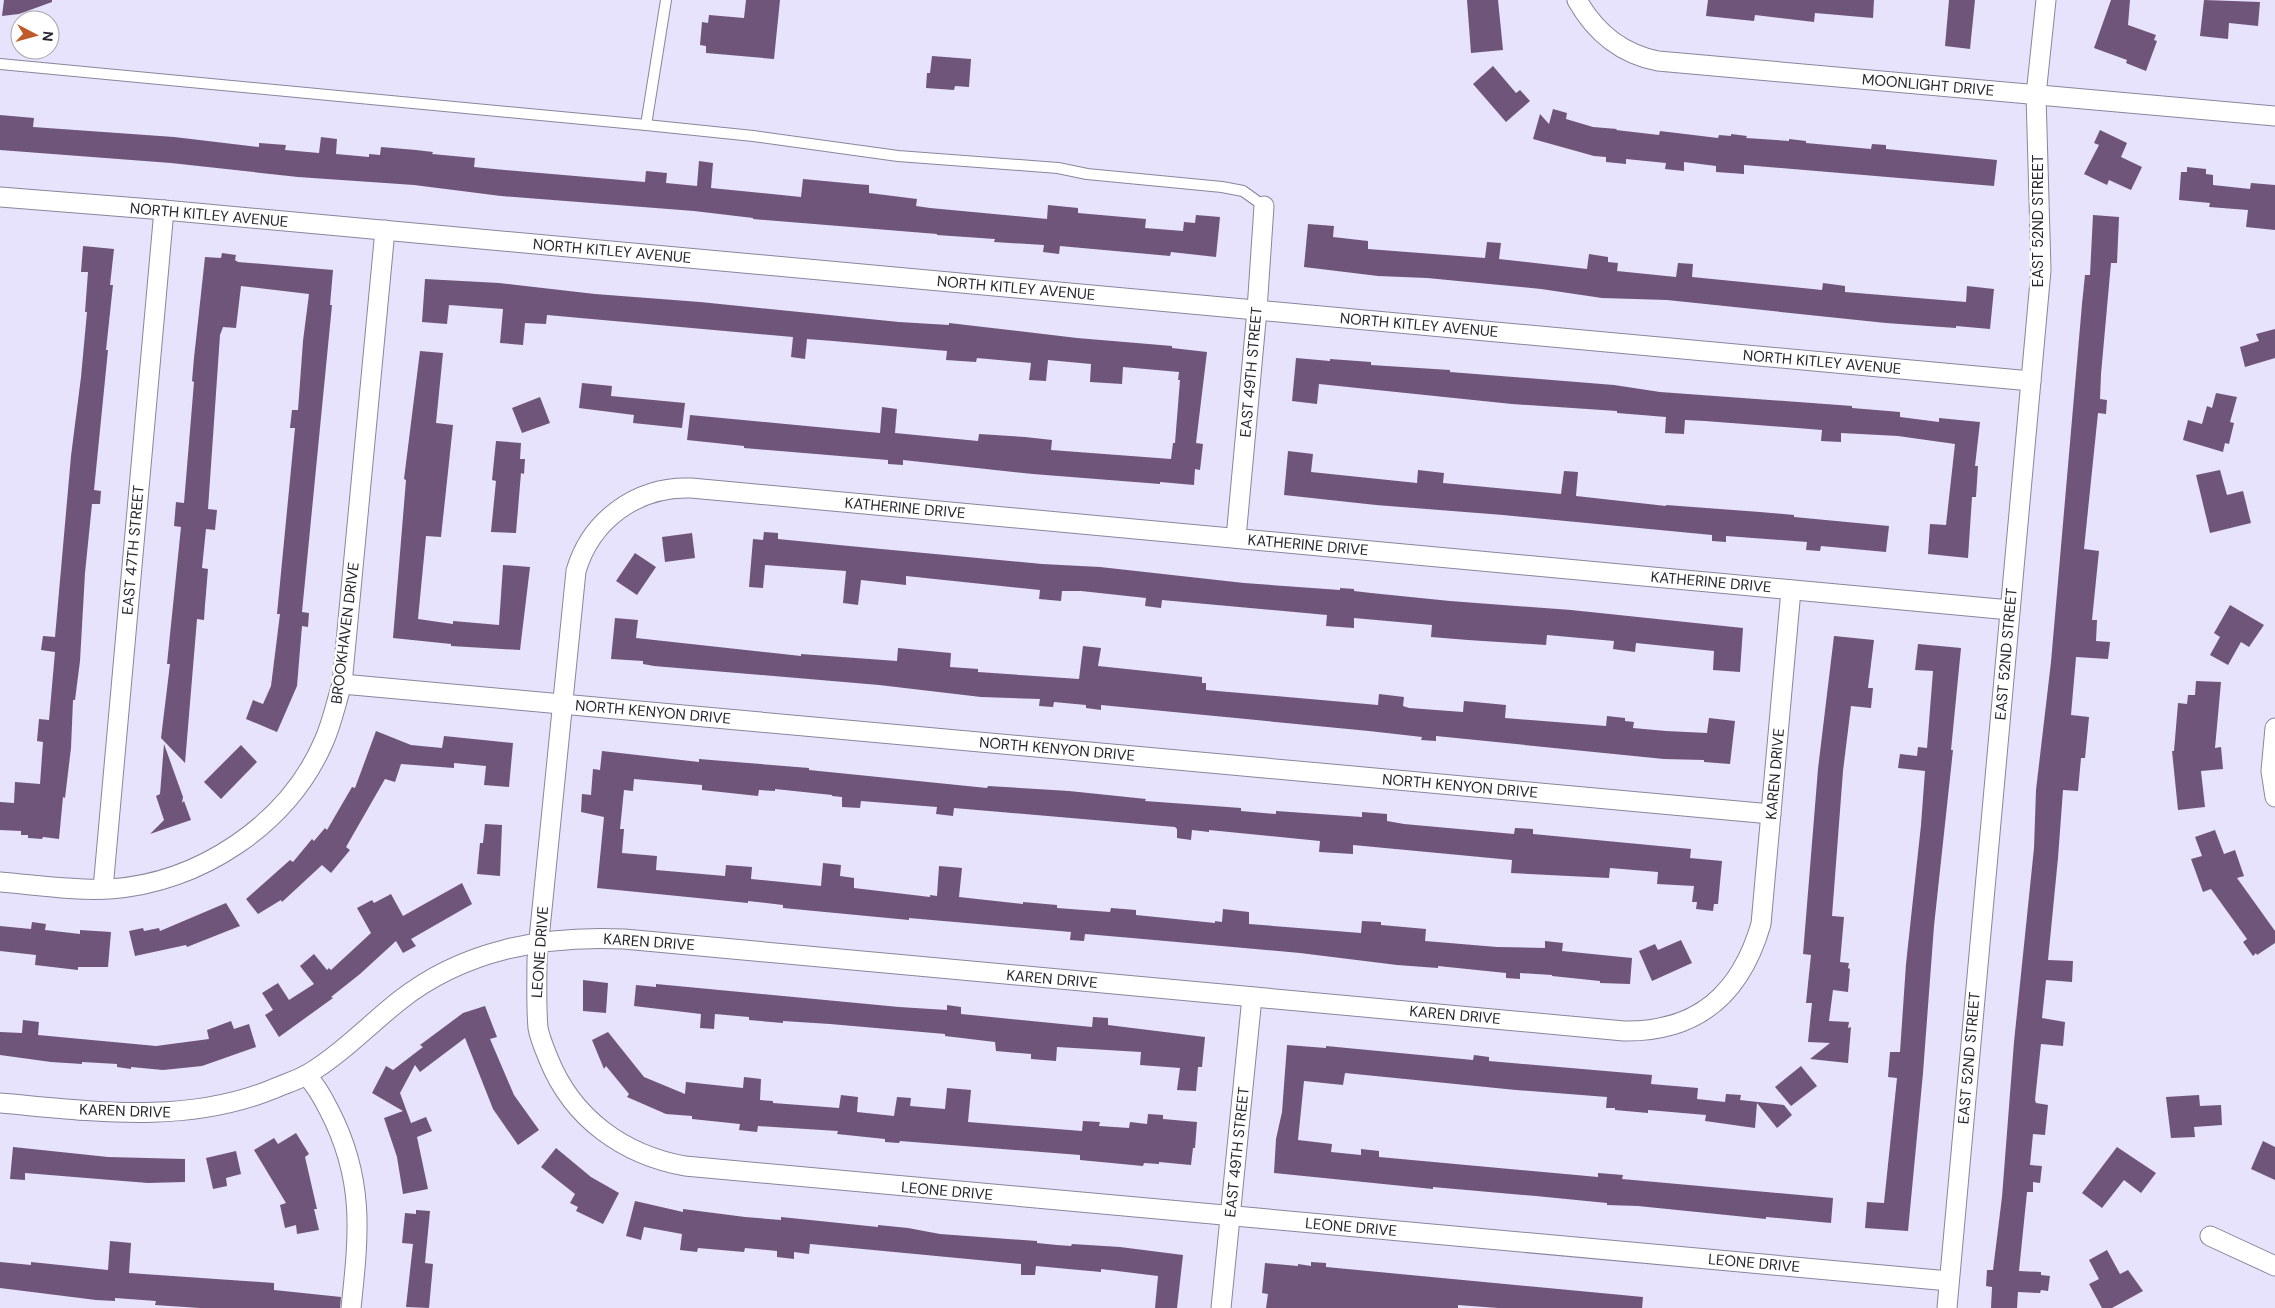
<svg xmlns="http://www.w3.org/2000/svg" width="2275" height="1308" font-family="'DM Sans',sans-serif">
	<rect width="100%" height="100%" fill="#e7e3fc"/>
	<g fill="#6f557a">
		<polygon points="4,0 52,0 52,2 19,14 2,16"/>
		<polygon points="746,0 780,0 774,59 706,53 706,46 700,45 702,22 708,23 709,15 744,18"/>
		<polygon points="1467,0 1498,0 1503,50 1471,53"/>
		<polygon points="1708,0 1874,0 1873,18 1815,13 1814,22 1755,15 1754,21 1706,16"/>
		<polygon points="1949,0 1975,0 1970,49 1945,46"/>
		<polygon points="2111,0 2130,0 2128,25 2156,35 2154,40 2157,41 2146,71 2126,63 2127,60 2094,48"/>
		<polygon points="2204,0 2260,2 2258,26 2229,23 2228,39 2200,36"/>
		<polygon points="932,56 971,59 969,87 955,86 954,90 926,88 927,73 930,73"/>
		<polygon points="1493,66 1516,93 1520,90 1530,101 1506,122 1473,84"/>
		<polygon points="1553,109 1567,113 1566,119 1593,127 1617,129 1616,130 1659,135 1660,131 1718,138 1719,135 1731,136 1731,134 1747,136 1746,138 1789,141 1789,139 1806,141 1806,143 1871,149 1872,144 1886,145 1886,149 1997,160 1994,186 1744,165 1744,174 1716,172 1716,166 1684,162 1684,171 1665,169 1666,163 1626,159 1626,164 1606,162 1606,157 1594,156 1533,139 1540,114 1549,124"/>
		<polygon points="0,115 34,118 33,127 174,137 259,147 259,143 286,145 285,150 319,153 321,137 337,139 336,154 369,157 369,154 380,155 381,147 416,150 433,152 432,154 475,158 474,167 494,169 645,182 646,171 667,173 666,183 697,186 699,161 713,163 711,188 801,197 803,179 856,184 869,185 869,193 917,199 916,206 930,208 1047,219 1048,205 1078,208 1078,213 1146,219 1145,228 1183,231 1184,222 1195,223 1196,215 1220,217 1216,257 1171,252 1170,256 1060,246 1059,254 1043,252 1044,245 994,242 995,239 937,235 937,234 753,219 753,218 694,211 501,196 414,185 298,177 171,163 0,150"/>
		<polygon points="2100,130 2127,143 2121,157 2142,167 2131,190 2109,180 2107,185 2084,174 2099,145 2094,143"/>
		<polygon points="2187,167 2206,169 2206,174 2213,175 2213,185 2250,189 2251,183 2275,185 2275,230 2246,227 2248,210 2209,207 2210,203 2179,200 2181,172 2187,172"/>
		<polygon points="2093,215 2119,217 2117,263 2111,263 2101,374 2100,399 2107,400 2106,414 2098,413 2084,549 2099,551 2092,620 2097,620 2096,641 2110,642 2108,659 2076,657 2071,715 2089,717 2085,758 2081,758 2078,791 2063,790 2058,858 2048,960 2073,961 2072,982 2046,980 2042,1018 2065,1022 2063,1046 2041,1044 2035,1100 2036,1103 2048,1105 2045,1135 2033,1134 2030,1165 2042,1166 2040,1183 2033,1182 2033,1192 2027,1192 2019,1271 2041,1272 2041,1275 2050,1276 2048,1291 2041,1290 2040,1293 2018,1292 2017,1308 1991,1308 1992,1287 1986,1286 1987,1270 1993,1270 2002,1197 2014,1042 2034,848 2036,790 2051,662 2082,304 2085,275 2090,275"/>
		<polygon points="1308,224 1334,226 1333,237 1368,241 1368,249 1485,258 1487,242 1501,243 1499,259 1587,269 1589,254 1608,257 1608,262 1618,263 1617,271 1676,277 1678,263 1693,264 1692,277 1822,290 1823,283 1845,286 1845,292 1966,302 1967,286 1994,289 1990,329 1956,326 1956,328 1886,323 1667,300 1602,298 1541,289 1427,278 1378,276 1304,267"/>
		<polygon points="83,246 114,249 110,285 113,285 106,350 108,350 94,490 101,491 100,504 92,504 85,573 80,661 75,700 73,700 71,748 65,798 63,797 59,839 43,837 42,839 28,838 28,835 21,835 21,831 0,830 0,802 14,803 15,782 40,784 43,742 37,741 39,719 49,720 55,652 41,650 43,636 55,637 71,456 81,377 87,312 85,312 88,272 81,272"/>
		<polygon points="222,253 236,255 235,260 238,262 333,270 330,305 332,305 302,612 309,613 308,627 302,626 297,686 277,732 246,719 253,700 263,704 271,686 280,614 277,614 295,428 290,428 292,410 298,410 303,341 309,294 241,286 236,328 223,327 220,335 208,509 217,510 215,530 206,529 202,568 208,569 205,605 204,620 197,619 185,763 161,738 170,664 167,664 181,527 174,526 176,502 184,503 194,382 192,381 194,358 205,257 221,258"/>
		<polygon points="425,279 499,283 595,294 700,302 899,322 949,325 949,323 1077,338 1172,346 1172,348 1207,352 1196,443 1203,444 1200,470 1195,469 1194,485 1160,482 1160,484 1033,474 903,460 903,465 888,464 888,460 744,448 744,446 687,440 690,415 880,433 882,407 897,409 895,433 978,441 979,434 1025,437 1052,440 1051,450 1171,459 1173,443 1175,443 1180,380 1178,380 1179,372 1123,367 1122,384 1090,382 1091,364 1048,360 1046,381 1029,380 1031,363 977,358 976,362 946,360 947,351 833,341 807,339 805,359 791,357 793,337 547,315 546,324 525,323 523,345 500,343 503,309 449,305 447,324 422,322"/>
		<polygon points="2275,329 2275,358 2245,367 2240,347 2259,341 2256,334"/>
		<polygon points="420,351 443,353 436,423 453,425 441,537 426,536 418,619 453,624 453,621 499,625 503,565 530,567 520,650 451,646 451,644 393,638 406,480 404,479"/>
		<polygon points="1296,358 1330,361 1330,359 1371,362 1371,365 1450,370 1450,372 1614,385 1660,392 1852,406 1852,408 1900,412 1900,417 1939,422 1939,418 1980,422 1975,466 1978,466 1976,497 1972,497 1968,558 1928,554 1930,524 1946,525 1955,444 1898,436 1841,433 1841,442 1821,441 1822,430 1705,421 1685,420 1684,434 1665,433 1666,417 1617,413 1617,411 1512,404 1319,384 1317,404 1292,401"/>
		<polygon points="582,383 612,386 611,396 685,403 682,428 633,423 634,415 579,408"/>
		<polygon points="2216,393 2237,397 2230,422 2234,423 2229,444 2225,443 2223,452 2183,440 2188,420 2202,424 2207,406 2212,408"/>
		<polygon points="540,397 550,423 522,433 512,408"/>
		<polygon points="496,441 521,443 520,459 525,459 524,474 521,473 516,533 491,532 496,481 492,480"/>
		<polygon points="1288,451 1313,454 1311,472 1417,483 1418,470 1444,473 1443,483 1561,494 1564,471 1578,472 1576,496 1666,506 1666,505 1760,512 1794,515 1794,517 1889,526 1886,552 1821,546 1820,551 1806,550 1807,542 1726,536 1726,542 1712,541 1712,535 1503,515 1376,505 1284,495"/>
		<polygon points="2220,470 2227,495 2243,491 2251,523 2210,533 2196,475"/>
		<polygon points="764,532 778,533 778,539 849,546 1042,564 1100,567 1244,583 1340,590 1340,588 1354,589 1354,591 1371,593 1450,601 1571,610 1743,628 1740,672 1713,670 1714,651 1636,643 1635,652 1613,649 1614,641 1547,635 1546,645 1468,640 1431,637 1432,625 1354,618 1354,628 1326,626 1327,615 1162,600 1161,608 1145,606 1146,598 1081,591 1062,591 1061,601 1039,599 1040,590 906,576 906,585 861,580 858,605 843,603 846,571 765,565 763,588 749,587 753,539 763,540"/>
		<polygon points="692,533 695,558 665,562 662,537"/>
		<polygon points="635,553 656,567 637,595 616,581"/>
		<polygon points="2230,605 2264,625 2249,647 2241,642 2228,665 2210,655 2220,637 2214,633"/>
		<polygon points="615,618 638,620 636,638 801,656 801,654 897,661 898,648 951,653 950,667 978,669 978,672 1079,679 1083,646 1101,648 1098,666 1202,677 1202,683 1206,683 1206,690 1378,705 1379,694 1404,697 1403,706 1409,708 1463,712 1464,701 1506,705 1505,718 1606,726 1607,716 1625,718 1625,721 1634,722 1633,728 1666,731 1707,733 1709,718 1735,721 1730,764 1704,762 1704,760 1664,759 1436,736 1436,741 1421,740 1422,737 1369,731 1101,705 1101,710 1086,708 1086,705 1054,702 1053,707 1039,706 1040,699 981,697 879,685 654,666 643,664 643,661 611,659"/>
		<polygon points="1834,636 1874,640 1868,688 1873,688 1871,708 1851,706 1843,771 1832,916 1844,917 1840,962 1849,963 1848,968 1850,969 1848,992 1833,990 1829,1021 1849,1022 1848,1028 1851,1027 1848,1063 1810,1059 1830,1043 1808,1042 1812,1003 1806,1003 1811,955 1803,954 1818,769"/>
		<polygon points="1918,644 1961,648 1951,750 1953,750 1934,926 1923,1073 1908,1231 1865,1228 1867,1202 1884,1203 1897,1078 1888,1077 1890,1052 1900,1052 1906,964 1921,825 1925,771 1898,768 1900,754 1917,756 1918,747 1927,748 1933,671 1915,670"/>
		<polygon points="2196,681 2221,682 2215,748 2221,747 2223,769 2201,771 2205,807 2178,810 2172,751 2174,751 2178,703 2187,704 2188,695 2195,695"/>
		<polygon points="376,731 411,745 442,748 444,736 513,743 509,787 484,785 486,766 454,763 454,768 401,764 395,782 385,779 346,847 350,850 331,873 322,865 282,902 281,900 258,914 246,899 290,860 293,862 312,839 314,841 325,828 327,830 352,787 355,788"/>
		<polygon points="164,744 183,797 182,803 184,801 191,820 150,834 164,820 156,796 160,794"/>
		<polygon points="241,745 257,762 221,799 204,782"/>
		<polygon points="602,751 699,762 699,759 809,768 809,770 987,788 988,786 1069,791 1146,799 1145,801 1241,808 1241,811 1276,814 1276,811 1362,817 1362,812 1387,814 1387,821 1404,824 1514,834 1515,828 1533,829 1533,834 1691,849 1690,858 1722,861 1718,904 1714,904 1713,911 1696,909 1697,902 1692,902 1694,886 1657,884 1658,872 1610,868 1609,878 1511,873 1512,860 1353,845 1353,854 1319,852 1320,841 1209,830 1209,832 1192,830 1191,840 1177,838 1177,829 1175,827 954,808 953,816 936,814 937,807 861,801 860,808 842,807 842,797 832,796 832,795 775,789 775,791 759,790 758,796 702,790 702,785 634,779 633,791 624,790 620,829 624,829 622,853 657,856 656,870 725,876 726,865 752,867 751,879 821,886 823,863 841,865 840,876 854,878 854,888 930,897 930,895 937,896 939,866 962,868 959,897 1023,904 1023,902 1057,905 1057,908 1110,912 1111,908 1136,910 1136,915 1215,923 1215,921 1222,922 1223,909 1249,912 1249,924 1361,933 1362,921 1381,922 1381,925 1426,929 1425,941 1497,947 1545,948 1545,941 1563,943 1562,951 1632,958 1630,984 1600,983 1600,981 1552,976 1552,975 1520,973 1520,979 1506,978 1506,973 1438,966 1438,968 1397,965 1300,953 1132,938 1085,934 1084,941 1070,940 1071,932 909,918 909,920 783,908 783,905 748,901 748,903 597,888 604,817 581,812 582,794 591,795 593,769 600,770"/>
		<polygon points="485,824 502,825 500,876 477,874 480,843 483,843"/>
		<polygon points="2215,830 2224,854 2235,850 2244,876 2237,878 2275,931 2275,943 2257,955 2256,953 2253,956 2243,942 2247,939 2211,889 2203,892 2191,859 2202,856 2195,837"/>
		<polygon points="462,883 472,904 411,939 416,946 403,953 396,941 360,974 331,997 333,998 279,1037 265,1015 273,1010 262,993 278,983 289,1000 314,984 300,966 314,954 327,970 329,968 331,970 371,933 357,908 372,900 374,903 391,894 403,916"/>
		<polygon points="226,903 240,926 187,947 186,945 135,956 129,931 143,928 144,931 159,928 160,931"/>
		<polygon points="32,922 46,924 45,930 80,934 80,930 111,932 108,967 78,967 78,970 35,965 36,955 0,951 0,926 31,929"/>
		<polygon points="1681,940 1692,963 1652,981 1639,951 1655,944 1658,950"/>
		<polygon points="583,980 608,983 606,1013 583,1011"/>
		<polygon points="656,984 899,1007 947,1010 947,1005 961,1007 961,1014 1092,1027 1093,1017 1108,1018 1108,1025 1205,1037 1202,1067 1198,1067 1196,1091 1177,1090 1180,1068 1140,1065 1141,1052 1057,1047 1056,1061 1031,1059 1031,1054 996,1051 995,1042 945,1036 945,1034 830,1024 783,1021 783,1023 749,1020 749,1017 715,1014 714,1029 700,1028 701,1014 634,1006 636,985 656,987"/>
		<polygon points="485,1006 497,1037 490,1039 514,1095 539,1130 518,1145 493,1109 465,1038 420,1072 415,1065 400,1093 411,1123 426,1117 432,1131 417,1137 428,1189 403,1194 397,1157 384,1118 403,1111 372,1093 386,1066 393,1070 423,1047 420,1045 463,1013"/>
		<polygon points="23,1020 39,1022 38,1035 156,1046 209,1039 207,1030 231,1021 234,1029 249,1024 256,1047 202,1066 163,1070 131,1067 131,1069 117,1067 117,1064 82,1062 82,1064 51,1062 0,1055 0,1032 22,1033"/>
		<polygon points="608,1032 644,1077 685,1094 686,1082 743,1088 744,1077 761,1079 760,1100 773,1101 773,1103 839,1108 841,1095 858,1097 857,1112 894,1116 897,1097 911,1098 910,1106 945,1109 947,1088 971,1090 968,1122 1082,1131 1083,1121 1100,1122 1099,1126 1129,1128 1130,1122 1147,1124 1148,1114 1163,1115 1163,1119 1197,1122 1195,1148 1193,1148 1191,1165 1159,1162 1159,1164 1144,1163 1143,1166 1080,1160 1080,1155 900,1141 899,1143 885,1142 885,1139 837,1134 838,1131 758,1126 757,1132 739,1130 740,1124 692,1119 692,1116 666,1114 627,1097 629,1094 606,1066 604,1069 592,1040"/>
		<polygon points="1287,1045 1326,1048 1326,1046 1473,1060 1474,1055 1489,1057 1489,1061 1652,1075 1651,1084 1698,1088 1697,1099 1725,1102 1726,1094 1741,1095 1740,1100 1784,1105 1792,1115 1777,1128 1757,1103 1755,1128 1705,1121 1706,1115 1648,1110 1648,1113 1615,1110 1615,1108 1606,1108 1607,1097 1516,1090 1345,1073 1343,1085 1304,1081 1298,1140 1332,1144 1331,1152 1361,1155 1361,1149 1379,1151 1379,1157 1598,1177 1598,1173 1623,1175 1622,1179 1833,1198 1831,1223 1766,1217 1766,1219 1638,1206 1607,1205 1607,1203 1536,1196 1444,1188 1433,1187 1433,1189 1274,1173 1276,1139 1282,1112"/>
		<polygon points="1801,1066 1817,1086 1791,1106 1775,1087"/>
		<polygon points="2199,1095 2200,1106 2221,1105 2222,1125 2194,1127 2195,1137 2171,1138 2166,1097"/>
		<polygon points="296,1133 309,1154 305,1157 317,1209 314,1209 319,1230 297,1234 296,1225 285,1228 280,1205 286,1203 254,1150 274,1138 278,1144"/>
		<polygon points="2263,1141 2275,1147 2275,1180 2251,1169"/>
		<polygon points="13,1147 108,1157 185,1159 185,1182 148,1183 25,1173 25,1180 10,1179"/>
		<polygon points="2117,1147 2156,1173 2141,1193 2124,1180 2102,1208 2082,1193"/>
		<polygon points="556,1148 591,1177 619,1193 603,1224 576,1211 578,1207 570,1203 575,1194 541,1167"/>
		<polygon points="236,1151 241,1174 226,1178 227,1186 213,1189 206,1158"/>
		<polygon points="635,1201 683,1212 683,1209 745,1217 781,1220 781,1217 878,1227 878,1225 908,1228 940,1234 1037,1241 1037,1243 1057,1245 1071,1246 1072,1244 1120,1247 1183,1255 1177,1308 1155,1308 1158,1276 1101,1269 1101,1272 1036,1266 1035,1275 1021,1275 1021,1264 810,1244 809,1254 794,1252 794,1259 777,1257 777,1251 745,1248 744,1252 698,1248 697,1252 680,1250 682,1234 644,1227 641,1240 626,1236"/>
		<polygon points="416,1210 430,1211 425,1263 433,1264 429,1308 406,1307 413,1244 402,1243 405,1213 416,1214"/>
		<polygon points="110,1241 131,1243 129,1273 274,1283 274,1290 341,1297 340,1308 200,1308 155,1305 156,1301 115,1298 115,1301 96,1300 0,1288 0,1262 31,1265 31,1262 108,1270"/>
		<polygon points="2107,1250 2120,1274 2128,1270 2143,1291 2112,1308 2102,1308 2089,1284 2099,1279 2089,1260"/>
		<polygon points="1311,1262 1326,1263 1326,1267 1643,1297 1642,1308 1498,1308 1458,1305 1458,1308 1266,1308 1268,1294 1262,1293 1265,1263 1298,1266 1298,1264 1311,1266"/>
	</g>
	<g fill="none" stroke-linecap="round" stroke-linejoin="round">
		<g stroke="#89859c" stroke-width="12">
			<g id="service">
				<polyline points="0,64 646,125 666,0"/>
				<polyline points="646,125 753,136 898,156 1058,168 1087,174 1222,187 1243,191 1264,206"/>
			</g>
		</g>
		<g stroke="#89859c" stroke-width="21">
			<g id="minor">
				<path d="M1577,0C1595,32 1622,54 1658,61L2275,116"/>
				<polyline points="0,197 164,210 2031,381"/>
				<polyline points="1236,538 1257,310 1264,206"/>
				<polyline points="342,684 1771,814"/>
				<polyline points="2275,728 2271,771 2275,797"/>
				<path d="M0,882C36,885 74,891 110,889C199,883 288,825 324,741C332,723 336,703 342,684L385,230"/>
				<polyline points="103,889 164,210"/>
				<path d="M306,1075C316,1085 323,1098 329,1110C365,1179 359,1234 351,1308"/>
				<path d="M0,1103C92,1111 185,1125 273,1089C284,1084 298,1080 308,1074C341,1054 369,1025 399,1001C463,950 545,935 624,939L1624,1031C1699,1032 1741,993 1761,924L1791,590"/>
				<polyline points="2210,1236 2275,1266"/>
				<path d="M1949,1281L685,1166C624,1155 573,1119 549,1060C545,1050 540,1039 538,1028C536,1005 537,982 537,959L576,571C591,520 637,486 691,488L2010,610"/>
				<polyline points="1221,1308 1252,997"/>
				<polyline points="1947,1308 2041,270 2036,95 2046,0"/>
			</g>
		</g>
		<use href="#service" stroke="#fff" stroke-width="10"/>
		<use href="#minor" stroke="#fff" stroke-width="19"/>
	</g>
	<g text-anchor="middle" stroke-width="5" stroke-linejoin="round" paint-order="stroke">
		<g font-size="15" fill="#28262f" stroke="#fff">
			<text transform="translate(1928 85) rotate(5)" y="5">MOONLIGHT DRIVE</text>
			<text transform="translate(209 215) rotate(5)" y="5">NORTH KITLEY AVENUE</text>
			<text transform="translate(2038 221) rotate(-90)" y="5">EAST 52ND STREET</text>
			<text transform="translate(612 251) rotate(5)" y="5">NORTH KITLEY AVENUE</text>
			<text transform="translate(1016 288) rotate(5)" y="5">NORTH KITLEY AVENUE</text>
			<text transform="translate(1419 325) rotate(5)" y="5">NORTH KITLEY AVENUE</text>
			<text transform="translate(1822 362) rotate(5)" y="5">NORTH KITLEY AVENUE</text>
			<text transform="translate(1251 372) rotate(-85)" y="5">EAST 49TH STREET</text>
			<text transform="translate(905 508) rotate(5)" y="5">KATHERINE DRIVE</text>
			<text transform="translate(1308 545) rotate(5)" y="5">KATHERINE DRIVE</text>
			<text transform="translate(133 550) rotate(-85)" y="5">EAST 47TH STREET</text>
			<text transform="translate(1711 582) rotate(5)" y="5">KATHERINE DRIVE</text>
			<text transform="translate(345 633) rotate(-83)" y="5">BROOKHAVEN DRIVE</text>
			<text transform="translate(2006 654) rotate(-85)" y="5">EAST 52ND STREET</text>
			<text transform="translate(653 712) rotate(5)" y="5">NORTH KENYON DRIVE</text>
			<text transform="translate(1057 749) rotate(5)" y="5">NORTH KENYON DRIVE</text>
			<text transform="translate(1775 774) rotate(-85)" y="5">KAREN DRIVE</text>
			<text transform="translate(1460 786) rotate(5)" y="5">NORTH KENYON DRIVE</text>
			<text transform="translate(649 942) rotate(4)" y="5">KAREN DRIVE</text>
			<text transform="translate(540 952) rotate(-86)" y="5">LEONE DRIVE</text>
			<text transform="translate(1052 979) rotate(5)" y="5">KAREN DRIVE</text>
			<text transform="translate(1455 1015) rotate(5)" y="5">KAREN DRIVE</text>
			<text transform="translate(1969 1058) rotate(-85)" y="5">EAST 52ND STREET</text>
			<text transform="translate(125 1111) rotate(2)" y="5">KAREN DRIVE</text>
			<text transform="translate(1237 1152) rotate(-84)" y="5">EAST 49TH STREET</text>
			<text transform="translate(947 1191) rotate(5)" y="5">LEONE DRIVE</text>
			<text transform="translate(1351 1227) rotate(5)" y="5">LEONE DRIVE</text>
			<text transform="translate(1754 1263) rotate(5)" y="5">LEONE DRIVE</text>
		</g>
	</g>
	<g transform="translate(35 35) rotate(96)"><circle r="24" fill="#ffffff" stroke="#a9a8ac"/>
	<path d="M0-4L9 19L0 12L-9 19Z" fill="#c05a2a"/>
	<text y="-8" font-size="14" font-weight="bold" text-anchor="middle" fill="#28262f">N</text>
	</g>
</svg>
